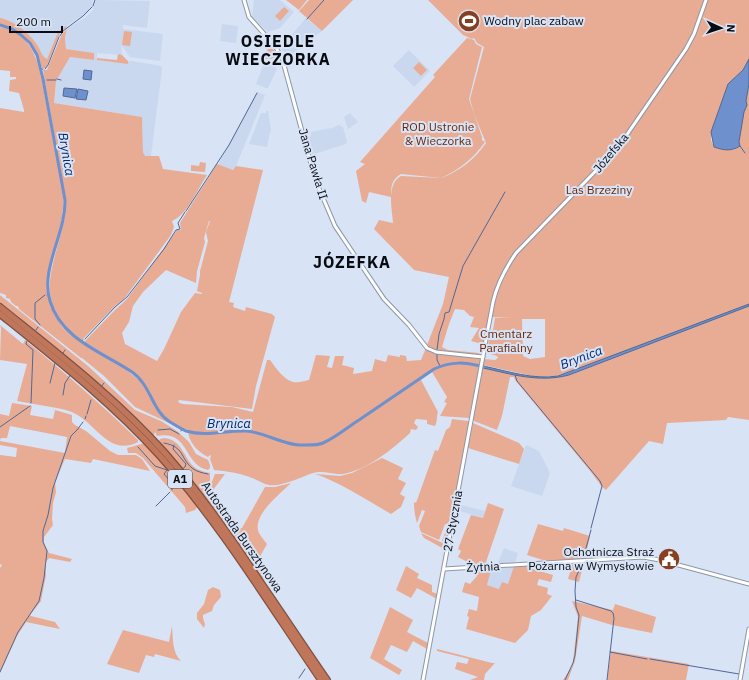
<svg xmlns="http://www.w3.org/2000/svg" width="749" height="680" font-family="'IBM Plex Sans',sans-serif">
	<rect width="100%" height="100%" fill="#d8e3f5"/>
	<g fill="#c9d8ef">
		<polygon points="0,0 93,0 92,5 87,12 58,32 47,59 43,57 38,46 25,32 6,19 0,18"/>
		<polygon points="96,0 150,1 147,28 123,25 123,29 163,34 160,61 130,57 121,45 122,55 97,53 97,60 128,63 128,61 132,61 161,66 162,69 151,156 145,156 143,152 142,117 54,103 56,81 70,57 93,60 94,53 66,49 65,37 67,29 86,17 93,10"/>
		<polygon points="254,0 280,0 294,12 280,28 268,32 252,17"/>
		<polygon points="306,18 322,31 288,57 281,48"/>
		<polygon points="222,24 238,26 236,43 220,41"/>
		<polygon points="409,50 430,71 414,87 393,66"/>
		<polygon points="267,62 277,69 268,88 266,88 256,84 264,64 265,64"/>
		<polygon points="257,92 265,95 236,166 233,170 218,165"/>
		<polygon points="266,111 268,111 271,129 271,132 270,132 267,147 249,144 261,113 266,113"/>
		<polygon points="350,113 358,122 348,129 344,117"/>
		<polygon points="339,125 343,127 347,141 346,144 311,155 308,141 311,135 311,132 330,128 330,129"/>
		<polygon points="526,445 539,451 550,473 542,496 511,486"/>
		<polygon points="457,504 485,511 483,518 456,510"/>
		<polygon points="504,548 518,553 515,563 498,563"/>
		<polygon points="514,566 508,584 500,589 487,585 492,567"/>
	</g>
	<g fill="#e8ac95" fill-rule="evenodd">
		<polygon points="286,0 307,0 299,10"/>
		<polygon points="309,0 353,0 322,31 299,11"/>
		<path d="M428,0H749V59L743,70L728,84L711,133V140L714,147L726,150H734L738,143L749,84V304L603,360L556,376L537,377L483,365L484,359L495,360L498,358L497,356L487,353L490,332L493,330L495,318H512L490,317L483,349L482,353L479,355C466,354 436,355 427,345L443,304L449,277L414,270L374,229L379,220L393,223C392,209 386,184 401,176L441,178C460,171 475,159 486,143L474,114L470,99L484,47L477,43L474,38L472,39L463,35ZM455,309L464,310L470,316L474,317L470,327L479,328L471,341L482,344L479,353L448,350L442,347L449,324ZM522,319H545V357L530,359L523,356Z"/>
		<polygon points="284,7 289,11 280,21 275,16"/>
		<path d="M0,18C14,20 31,35 38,46C41,51 42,57 47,59L58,32L66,26L67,27L60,33L46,68H42C34,44 25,32 0,24Z"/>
		<path d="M0,27C29,32 37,56 42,81L64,199L62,218L47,285L49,302L54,314L63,328L76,339L124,368L139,380L145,387L157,409L169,423L135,407L104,376L82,358H81L19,309L18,306H16L11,302L10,299L6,298V295L0,293V108L24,112V110L19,93L9,91L10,80L16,79V77H10V71L0,70Z"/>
		<path d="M67,29L65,37L66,49L94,53V60L70,57L56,81L54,103L142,117L143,152L145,156H159L163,169L207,175C197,190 188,214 172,221L174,227L171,235L124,299L115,306L82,340C21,297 65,255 66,200L43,70H47L48,67L62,34Z"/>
		<polygon points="124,31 132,32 130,46 122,45"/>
		<path d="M467,38L474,40L476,44L482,47L469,99L482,137V140L485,142C474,158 459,170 441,178L401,174C391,180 391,187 391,197L369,192L366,203L362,201L356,171L365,164L360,162L435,77L433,75Z"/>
		<path d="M270,46L277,54C274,59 270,59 264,59L263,57Z"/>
		<polygon points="118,54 122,55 128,61 128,64 97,60 97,58 117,60"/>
		<polygon points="419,62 427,70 421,76 413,68"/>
		<polygon points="200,162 206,163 205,172 191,171 191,165 199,166"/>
		<path d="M217,164L233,170L236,166L263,170L229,302L234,303L233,307L245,311L246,307L272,314L275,317L256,386L252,409L179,400L178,402L182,404L232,407L253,412L267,360H270C276,368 283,379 293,382C298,383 304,381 309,380L316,355L330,356L327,367L332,368L335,356H344L342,365L354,368L353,374L372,371L375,359L386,362L388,355L400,357V355L406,356L407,361L421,360L426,348L435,353L479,358L481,359L469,418L440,416L447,403L444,402L447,397L432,372L421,380L438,412C436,417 438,420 435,426L427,424V420L416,419L414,423L418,427L416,430L411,429L410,433C391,450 369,469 343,474C333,475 323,470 313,473C301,477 282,487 269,485C263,484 258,480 252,478C240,473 226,471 214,470L210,459L211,456L210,455L208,457C198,452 188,442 188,430C182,427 174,425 169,420C153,408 149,387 134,372L84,342L115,310L127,299L177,230H181L180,223ZM209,221H210L206,232L208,241L200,271V275L197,291L202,293V294L195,293L181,312L164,349L157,361L125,344L122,333L129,322L133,306L143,292L166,270L196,283L197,271L205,242L204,238Z"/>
		<path d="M0,295L88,366L135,410L161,421L177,431L189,442L196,454L208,460L210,465V468L208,470C183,465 190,430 157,436L155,432L153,437L119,403L0,304Z"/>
		<path d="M749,306V420L728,417L726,420L667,423L663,444L649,441L606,490L602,487L591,472L515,380L514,377H510L502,416L497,430L474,421L473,419L483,368C512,374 540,383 570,375Z"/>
		<path d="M0,325L23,344L25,340C64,372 102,405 138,440V442C107,458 95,419 69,411C64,409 57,408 51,407C40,405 28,403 17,401L27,364L0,360L1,328Z"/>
		<polygon points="12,403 32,406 30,415 53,419 55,410 72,415 72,422 75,425 86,431 110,451 118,455 136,455 142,459 150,471 93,459 91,463 65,459 55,482 56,492 53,503 52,519 53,525 44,537 44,543 49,553 72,559 70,562 49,558 45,563 46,575 41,601 30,615 31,616 55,622 60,629 26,622 17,636 0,673 0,568 2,565 0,564 0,455 16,457 17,448 0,445 0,441 65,453 67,437 10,426 7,438 1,438 0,440 0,414 9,416"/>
		<path d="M452,419L468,421L470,422L447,543L442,541L448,525L445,524L439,540L421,532L419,526L425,511L422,510L417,523C415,516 414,510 414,502L416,503L435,450L438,451L446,430L450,427Z"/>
		<polygon points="473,423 519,443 524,449 519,464 468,448"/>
		<path d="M164,438C184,440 183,460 197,469C201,471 206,472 210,473V490L212,495L211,484L215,474H225L213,490L240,528H242L265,487H275L291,483C280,494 251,516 259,533C261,537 264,540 267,544L258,560L213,497L215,502L258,562L266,579L263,582L156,440L159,441L160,439Z"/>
		<polygon points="145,443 198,506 195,510 186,513 185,507 143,458 136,453 128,453 127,448"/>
		<path d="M382,458L403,468L398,479L406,483L400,494L405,497L401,507L391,514C368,501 340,482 315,474L340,476L352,473Z"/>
		<polygon points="488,503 504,509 485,565 473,565 458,557 461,551 458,549 471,515 483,518"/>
		<polygon points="538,524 563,531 564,528 590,536 585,559 546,561 527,555"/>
		<polygon points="421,533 447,545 446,550 424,538"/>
		<polygon points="573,562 580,562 583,566 579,582 568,579"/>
		<polygon points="527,565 526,567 553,575 551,582 539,579 537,585 548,588 547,594 552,596 541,610 531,616 528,630 515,643 466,629 469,617 467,616 469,609 477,611 479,597 462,592 465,582 470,584 477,576 465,569 492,567 487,585 499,589 502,582 508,584 514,566"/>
		<polygon points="406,566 419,574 417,578 432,585 432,592 438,594 437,599 417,588 411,598 396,590"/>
		<polygon points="213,587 220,590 221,597 214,605 212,611 203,615 203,618 205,624 204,628 197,619 197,613 204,604 208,590"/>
		<polygon points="572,601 613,610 615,604 656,617 652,633 612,625 582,616 575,661 568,680 563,680 571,668 573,662 578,617"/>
		<polygon points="390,607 413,620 407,632 428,643 427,649 413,641 407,652 391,645 384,659 402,670 399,675 370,658"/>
		<path d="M172,626C173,638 172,653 181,661L155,654L154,657L146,655L139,673L107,664L123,630L169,642Z"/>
		<polygon points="437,649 492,663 495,663 485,674 484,680 470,680 478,677 455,669 457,662 467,664 469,659 437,651"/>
		<polygon points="611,651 689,664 686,680 607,680"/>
	</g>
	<g fill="#6e90cd" stroke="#4f6895">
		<path d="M749,59V84L746,101L747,105L744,112L739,142L740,146C731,152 723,150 714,147L711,132L728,84L743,70Z"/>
		<polygon points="84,70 92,71 91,80 83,79"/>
		<polygon points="64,88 77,89 75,98 63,96"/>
		<polygon points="78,89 88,91 86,100 76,99"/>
		<path d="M749,304V306L569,375C539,383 511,374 483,368V366C508,371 533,380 558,376Z"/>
	</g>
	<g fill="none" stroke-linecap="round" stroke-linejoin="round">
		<g stroke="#4f6895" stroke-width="1">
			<polyline points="93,6 95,0"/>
			<polyline points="307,19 324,0"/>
			<polyline points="60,36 63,31 83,16 92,7"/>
			<polyline points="41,69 43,69"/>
			<polyline points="45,69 48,65 59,37"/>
			<polyline points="57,79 61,80"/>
			<polyline points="43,80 44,80"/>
			<polyline points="47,80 56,80"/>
			<polyline points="740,146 745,153"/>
			<polyline points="186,211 229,145 257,93"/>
			<polyline points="47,295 48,294"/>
			<polyline points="40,325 35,319 35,303 45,295"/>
			<polyline points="36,330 38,327"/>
			<polyline points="85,339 115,307 127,297 164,249 176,230 180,229 178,223 185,212"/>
			<polyline points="27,341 26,344 33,350 31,403"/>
			<polyline points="81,341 83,340"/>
			<polyline points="437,350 439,334 444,319 445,313 449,312 463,266 505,192"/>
			<polyline points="63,353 65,350"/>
			<polyline points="437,354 437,360 440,366"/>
			<polyline points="515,375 517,381 600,481 602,486 591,528"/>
			<polyline points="50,383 55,363"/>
			<polyline points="101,387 104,383"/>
			<polyline points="63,395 65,383 71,374"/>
			<polyline points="87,414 91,400"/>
			<polyline points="85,419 86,416"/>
			<polyline points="0,427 30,406"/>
			<polyline points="158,430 170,429 179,434"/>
			<polyline points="181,431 182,429"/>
			<path d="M164,443C185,447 180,458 192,468C197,472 203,473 208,474"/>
			<polyline points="174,445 173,449 186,464 185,467 182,469"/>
			<polyline points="138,447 155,466 167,470 164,474 171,482 172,490"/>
			<polyline points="171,481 172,478 175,476"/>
			<polyline points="156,506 170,492"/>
			<polyline points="583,559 591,530"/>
			<polyline points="576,600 611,611 613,613 614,618 607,680"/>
			<polyline points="610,652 647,659"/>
			<polyline points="650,659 739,674"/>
			<polyline points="0,672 18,632 39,601 44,578 47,551 43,542 43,531 48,515 53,488 71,436 77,430 83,422"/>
			<polyline points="299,678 305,669"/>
			<polyline points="565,680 573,663 575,655 579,615 576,607 575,591 576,577 583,562"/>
		</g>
		<path stroke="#6e90cd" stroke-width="3" d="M0,25L12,29L21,35L30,43L37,55L43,79L65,200C66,233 40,269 50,301C61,339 102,352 132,372C151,385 152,411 170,422C175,425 181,429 186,431C206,437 226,430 246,431C264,432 281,444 299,445C307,445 316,446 323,443C335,438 348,427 359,420C384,403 409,386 434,369C452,361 465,362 484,367"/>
		<g stroke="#8d97a7" stroke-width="5">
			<g id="tertiary">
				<polyline points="244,0 249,17 275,46 282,58 315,179 335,226 384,299 409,325 427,348 436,352 483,357"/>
				<polyline points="444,569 643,557 660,560 749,584"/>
				<path d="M423,680L493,302C497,284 505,269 516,253L617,149L686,49L694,34L706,0"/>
				<polyline points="740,680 749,629"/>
			</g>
		</g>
		<g stroke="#805140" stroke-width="8">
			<g id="motorway">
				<path d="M0,307C57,353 116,398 165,453C200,493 230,536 259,580C282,613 304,647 327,680"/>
				<path d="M0,314C56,359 112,403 160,456C221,525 269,604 321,680"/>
			</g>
		</g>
		<use href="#tertiary" stroke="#fff" stroke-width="3"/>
		<use href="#motorway" stroke="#c0765a" stroke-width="5.5"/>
	</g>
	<defs>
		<g id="stadium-disc" transform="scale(1.15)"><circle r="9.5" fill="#873f21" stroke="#d8e3f5"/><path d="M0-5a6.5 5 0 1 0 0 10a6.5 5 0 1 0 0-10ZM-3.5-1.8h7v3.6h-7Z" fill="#fff"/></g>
		<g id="civic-disc" transform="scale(1.15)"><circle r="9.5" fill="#873f21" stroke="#d8e3f5"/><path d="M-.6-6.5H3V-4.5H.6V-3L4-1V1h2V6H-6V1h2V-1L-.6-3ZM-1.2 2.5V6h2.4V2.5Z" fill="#fff"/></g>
	</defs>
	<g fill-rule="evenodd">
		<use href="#stadium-disc" x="469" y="21"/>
		<use href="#civic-disc" x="669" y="559"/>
	</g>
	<g text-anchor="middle" stroke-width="4" stroke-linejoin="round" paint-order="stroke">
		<rect fill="#d8e3f5" stroke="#464c55" stroke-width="1" x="168" y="470" width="24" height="18" rx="3"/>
		<g font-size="11" font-weight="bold" fill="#080b11">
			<text x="180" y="483">A1</text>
		</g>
		<g font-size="12" fill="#080b11" stroke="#d8e3f5" text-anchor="start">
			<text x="484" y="25">Wodny plac zabaw</text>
			<text x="654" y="556" text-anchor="end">Ochotnicza Straż<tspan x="654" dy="14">Pożarna w Wymysłowie</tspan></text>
		</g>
		<g font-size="12" fill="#6b2809" stroke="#d8e3f5">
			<text x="438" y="131">ROD Ustronie<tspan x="438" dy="14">&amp; Wieczorka</tspan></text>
			<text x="599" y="194">Las Brzeziny</text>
			<text x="506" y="338">Cmentarz<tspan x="506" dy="14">Parafialny</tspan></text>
		</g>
		<g font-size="12" fill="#080b11" stroke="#d8e3f5">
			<text transform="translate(611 153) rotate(-50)" y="4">Józefska</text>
			<text transform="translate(313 164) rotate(73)" y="4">Jana Pawła II</text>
			<text transform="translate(453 521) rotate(-80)" y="4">27 Stycznia</text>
			<text transform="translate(242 537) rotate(55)" y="4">Autostrada Bursztynowa</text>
			<text transform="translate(483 567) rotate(-3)" y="4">Żytnia</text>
		</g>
		<g font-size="13" font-style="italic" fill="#042970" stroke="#d8e3f5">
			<text transform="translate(67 154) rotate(80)" y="5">Brynica</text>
			<text transform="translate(581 357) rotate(-21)" y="5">Brynica</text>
			<text x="229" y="428">Brynica</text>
		</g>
		<g font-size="16" font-weight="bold" letter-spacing="1" fill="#080b11" stroke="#d8e3f5">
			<text x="278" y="47">OSIEDLE<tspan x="278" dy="18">WIECZORKA</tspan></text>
			<text x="352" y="268">JÓZEFKA</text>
		</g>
	</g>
	<g transform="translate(721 28) rotate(93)" stroke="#d8e3f5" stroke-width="3" paint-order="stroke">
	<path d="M0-3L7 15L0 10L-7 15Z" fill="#080b11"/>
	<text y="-6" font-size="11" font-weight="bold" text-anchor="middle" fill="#080b11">N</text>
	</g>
	<path d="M10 26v6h52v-6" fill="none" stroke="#080b11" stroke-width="2"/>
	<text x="16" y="26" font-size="12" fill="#080b11" stroke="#d8e3f5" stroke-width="3" paint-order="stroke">200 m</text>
</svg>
